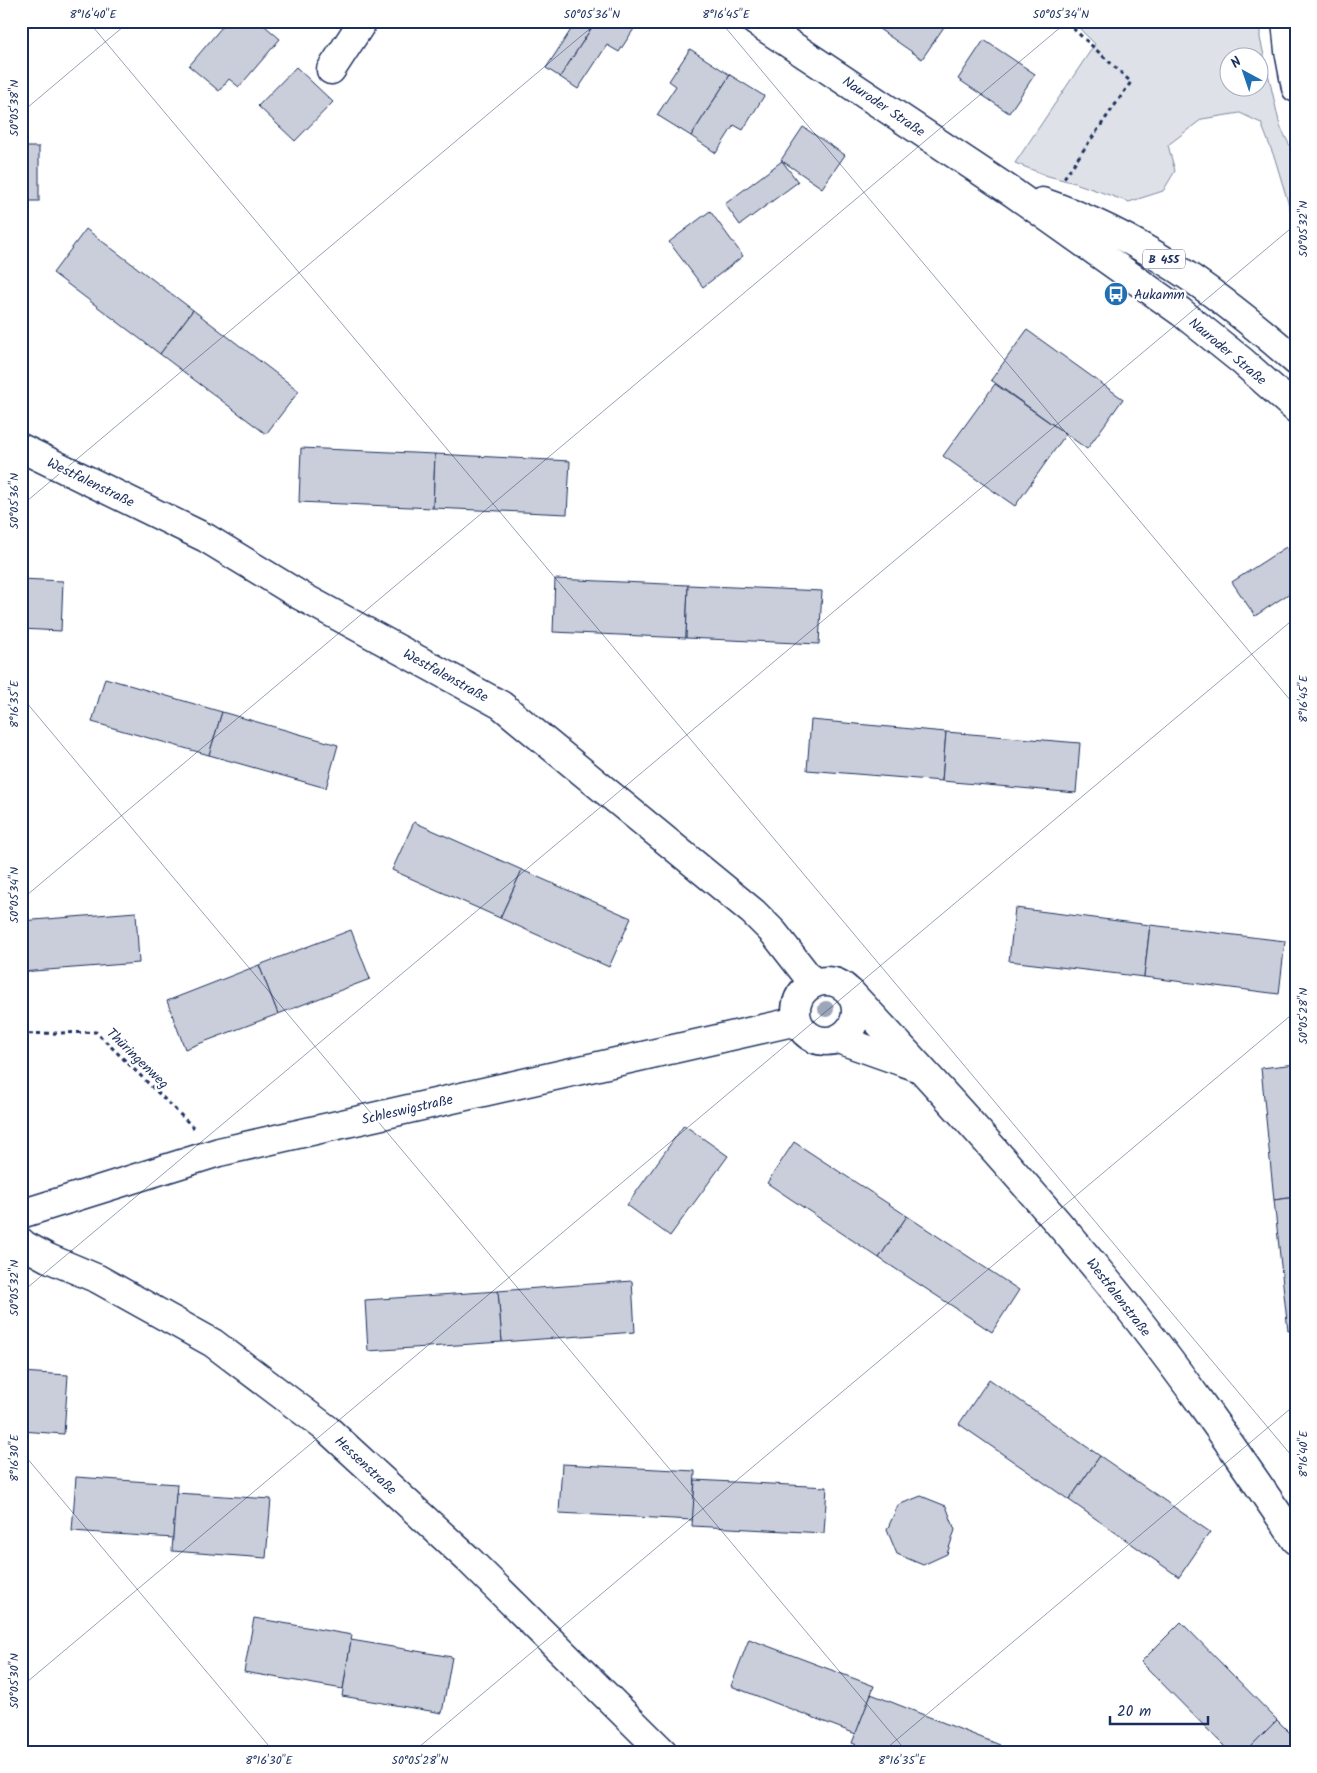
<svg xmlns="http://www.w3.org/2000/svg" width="1317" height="1773" font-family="Kalam,sans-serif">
	<rect width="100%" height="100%" fill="#fff"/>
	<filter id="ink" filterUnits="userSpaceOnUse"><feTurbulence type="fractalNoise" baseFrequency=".02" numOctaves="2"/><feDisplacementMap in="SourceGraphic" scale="10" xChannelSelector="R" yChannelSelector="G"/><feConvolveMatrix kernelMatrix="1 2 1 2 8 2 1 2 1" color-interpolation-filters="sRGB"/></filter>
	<g filter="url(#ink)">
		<path fill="#dee1e7" stroke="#7c88a2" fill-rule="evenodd" d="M1072,21H1260V38L1280,126L1296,158V229L1275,159L1261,123L1240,113L1202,119L1168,145L1175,171L1163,191L1129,202L1075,183L1048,176L1015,163L1095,44ZM1230,58H1260V88H1230Z"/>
		<g fill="#caceda" stroke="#1b2f5e">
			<polygon points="227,21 259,21 280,39 239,87 229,79 219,91 189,66"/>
			<polygon points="574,21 596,21 560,77 546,68 576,22"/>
			<polygon points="596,21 639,21 619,52 607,45 578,89 560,77"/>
			<polygon points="874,21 948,21 922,59 872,24"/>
			<polygon points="984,40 1035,74 1009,113 958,79"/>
			<polygon points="690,49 730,75 691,136 657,115 676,86 669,81"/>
			<polygon points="296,67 333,102 295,141 258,106"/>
			<polygon points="730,75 764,96 743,130 734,125 716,153 691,136"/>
			<polygon points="803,127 845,155 822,188 781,160"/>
			<rect x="21" y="147" width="18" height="54"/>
			<polygon points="782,161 798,182 740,225 725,204"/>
			<polygon points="710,211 743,256 703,287 669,242"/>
			<polygon points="86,229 193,310 160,354 53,273"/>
			<polygon points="193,310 299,391 266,434 160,354"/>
			<polygon points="1027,330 1123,399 1087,449 991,380"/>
			<polygon points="995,384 1066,434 1015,506 943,456"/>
			<polygon points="301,448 435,454 433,508 299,502"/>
			<polygon points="435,454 570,461 567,514 433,508"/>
			<polygon points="1286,547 1296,562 1296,589 1255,616 1232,582"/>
			<polygon points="21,579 63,581 61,631 21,629"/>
			<polygon points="555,579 688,585 686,638 553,632"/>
			<polygon points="688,585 822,591 819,644 686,638"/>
			<polygon points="105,678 222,712 209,755 92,722"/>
			<polygon points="222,712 338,745 326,788 209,755"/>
			<polygon points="811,720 946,732 942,781 807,770"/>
			<polygon points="946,732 1080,743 1076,793 942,781"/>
			<polygon points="414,822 522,870 500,918 392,870"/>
			<polygon points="522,870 631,918 609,967 500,918"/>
			<polygon points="1015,908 1150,925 1144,977 1009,961"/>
			<polygon points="136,912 139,963 21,972 21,921"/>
			<polygon points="1150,925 1285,941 1279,994 1144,977"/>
			<polygon points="351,930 370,979 278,1014 259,965"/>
			<polygon points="259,965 278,1014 185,1049 167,1001"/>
			<polygon points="1296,1064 1296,1197 1274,1200 1261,1068"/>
			<polygon points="684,1125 728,1156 670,1236 627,1205"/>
			<polygon points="794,1142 907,1216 879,1258 767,1183"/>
			<polygon points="1296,1197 1296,1330 1288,1331 1274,1200"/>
			<polygon points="907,1216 1019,1290 992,1332 879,1258"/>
			<polygon points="632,1281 635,1332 502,1342 498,1291"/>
			<polygon points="498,1291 502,1342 368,1351 365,1300"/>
			<polygon points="21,1372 68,1375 64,1434 21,1431"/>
			<polygon points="989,1379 1100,1456 1069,1500 959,1424"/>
			<polygon points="1100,1456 1210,1532 1179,1577 1069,1500"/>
			<polygon points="562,1464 695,1471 693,1520 559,1513"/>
			<polygon points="76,1477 177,1484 173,1538 72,1531"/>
			<polygon points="695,1480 827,1487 824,1533 692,1526"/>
			<polygon points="176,1493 271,1499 266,1558 172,1551"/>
			<polygon points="921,1496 946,1506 955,1530 947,1554 923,1565 897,1554 887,1530 898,1505"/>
			<polygon points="254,1618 352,1635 343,1689 244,1672"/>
			<polygon points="1181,1622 1277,1720 1245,1752 1230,1752 1141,1662"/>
			<polygon points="749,1639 874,1686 856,1734 731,1686"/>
			<polygon points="351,1640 452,1657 442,1713 342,1696"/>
			<polygon points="871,1694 1000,1745 997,1752 875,1752 852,1743"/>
			<polygon points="1277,1720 1296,1739 1296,1752 1245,1752"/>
		</g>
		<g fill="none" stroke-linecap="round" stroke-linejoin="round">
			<g stroke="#1b2f5e" stroke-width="31">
				<g id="minor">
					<polyline points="1286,21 1289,51 1296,88"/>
					<polyline points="331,70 363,21"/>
					<polyline points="21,448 206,538 301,596 501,705 753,912 774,933 813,983"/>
					<circle cx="826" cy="1011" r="30"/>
					<path d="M851,993C937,1085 1022,1178 1102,1275C1172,1359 1234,1449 1296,1540"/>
					<polyline points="838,1039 917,1067"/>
					<polyline points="21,1214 219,1152 797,1021"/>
					<polyline points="21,1242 24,1245 48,1258 98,1279 213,1343 327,1429 468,1559 663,1752"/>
				</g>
			</g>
			<g stroke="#1b2f5e" stroke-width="31">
				<g id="major">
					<polyline points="755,21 1012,192 1181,312 1242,361 1296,409"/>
					<path d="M1042,202C1140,235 1218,293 1296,361"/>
				</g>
			</g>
			<g stroke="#1b2f5e" stroke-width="3" stroke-dasharray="4 4" stroke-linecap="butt">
				<polyline points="1064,178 1131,82 1065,21"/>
				<polyline points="21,1034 96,1032 194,1128"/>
			</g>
			<use href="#minor" stroke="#fff" stroke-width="28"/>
			<use href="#major" stroke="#fff" stroke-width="28"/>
		</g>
		<circle fill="#9da5b9" cx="826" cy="1009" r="8"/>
	</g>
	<path fill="none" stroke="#1b2f5e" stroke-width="1" stroke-opacity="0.45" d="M88,21L1296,1461M720,21L1296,707M21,113L130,21M21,506L599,21M21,696L907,1752M21,900L1068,21M21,1293L1296,224M21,1451L274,1752M21,1687L1296,617M413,1752L1296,1011M882,1752L1296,1404"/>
	<defs>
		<g id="bus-disc" transform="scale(1.25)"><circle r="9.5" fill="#1f6fb2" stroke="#fff"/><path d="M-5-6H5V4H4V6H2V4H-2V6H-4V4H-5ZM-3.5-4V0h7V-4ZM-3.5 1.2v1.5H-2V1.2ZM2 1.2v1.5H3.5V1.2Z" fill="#fff"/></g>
	</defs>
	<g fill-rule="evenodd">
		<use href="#bus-disc" x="1116" y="294"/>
	</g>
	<g text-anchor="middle" stroke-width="5" stroke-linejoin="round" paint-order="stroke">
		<rect fill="#fff" stroke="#5f6d8e" stroke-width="1" x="1143" y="249.5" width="42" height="19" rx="4"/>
		<g font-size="12" font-weight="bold" fill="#1b2f5e">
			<text x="1164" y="263">B 455</text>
		</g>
		<g font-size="14" fill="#1b2f5e" stroke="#fff">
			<text transform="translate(884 106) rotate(34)" y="5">Nauroder Straße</text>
			<text transform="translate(1228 351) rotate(40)" y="5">Nauroder Straße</text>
			<text transform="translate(91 482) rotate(26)" y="5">Westfalenstraße</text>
			<text transform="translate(446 675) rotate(29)" y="5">Westfalenstraße</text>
			<text transform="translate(138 1058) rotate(44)" y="5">Thüringenweg</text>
			<text transform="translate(407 1109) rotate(-13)" y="5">Schleswigstraße</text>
			<text transform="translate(1119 1297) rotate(52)" y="5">Westfalenstraße</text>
			<text transform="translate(366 1465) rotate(43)" y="5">Hessenstraße</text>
		</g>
		<g font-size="14" fill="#1b2f5e" stroke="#fff" text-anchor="start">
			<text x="1134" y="299">Aukamm</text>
		</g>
	</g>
	<rect width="1317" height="1773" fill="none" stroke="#fff" stroke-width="55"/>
	<g transform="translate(1244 72) rotate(320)"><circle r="24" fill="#ffffff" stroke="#a4acbf"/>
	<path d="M0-4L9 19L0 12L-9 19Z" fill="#1f6fb2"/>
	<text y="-8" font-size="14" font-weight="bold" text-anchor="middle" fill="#1b2f5e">N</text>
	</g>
	<path d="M1110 1716v8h98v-8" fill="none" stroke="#1b2f5e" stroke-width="2.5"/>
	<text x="1117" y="1716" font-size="15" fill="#1b2f5e" stroke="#ffffff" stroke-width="4" paint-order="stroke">20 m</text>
	<rect x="28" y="28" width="1262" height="1718" fill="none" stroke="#1b2f5e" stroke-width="2"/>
	<g font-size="12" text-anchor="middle" fill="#1b2f5e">
		<text x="93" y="18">8°16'40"E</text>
		<text x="592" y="18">50°05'36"N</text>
		<text x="726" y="18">8°16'45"E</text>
		<text x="1061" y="18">50°05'34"N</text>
		<text transform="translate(14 108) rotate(-90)" y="4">50°05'38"N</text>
		<text transform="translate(1303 229) rotate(-90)" y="4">50°05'32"N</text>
		<text transform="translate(14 501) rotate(-90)" y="4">50°05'36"N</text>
		<text transform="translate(1303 699) rotate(-90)" y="4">8°16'45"E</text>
		<text transform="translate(14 704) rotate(-90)" y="4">8°16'35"E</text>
		<text transform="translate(14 895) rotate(-90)" y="4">50°05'34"N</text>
		<text transform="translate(1303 1016) rotate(-90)" y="4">50°05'28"N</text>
		<text transform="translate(14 1288) rotate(-90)" y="4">50°05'32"N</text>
		<text transform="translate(1303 1454) rotate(-90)" y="4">8°16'40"E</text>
		<text transform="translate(14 1458) rotate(-90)" y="4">8°16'30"E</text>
		<text transform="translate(14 1681) rotate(-90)" y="4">50°05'30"N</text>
		<text x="269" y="1764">8°16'30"E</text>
		<text x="420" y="1764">50°05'28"N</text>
		<text x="902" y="1764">8°16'35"E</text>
	</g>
</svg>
